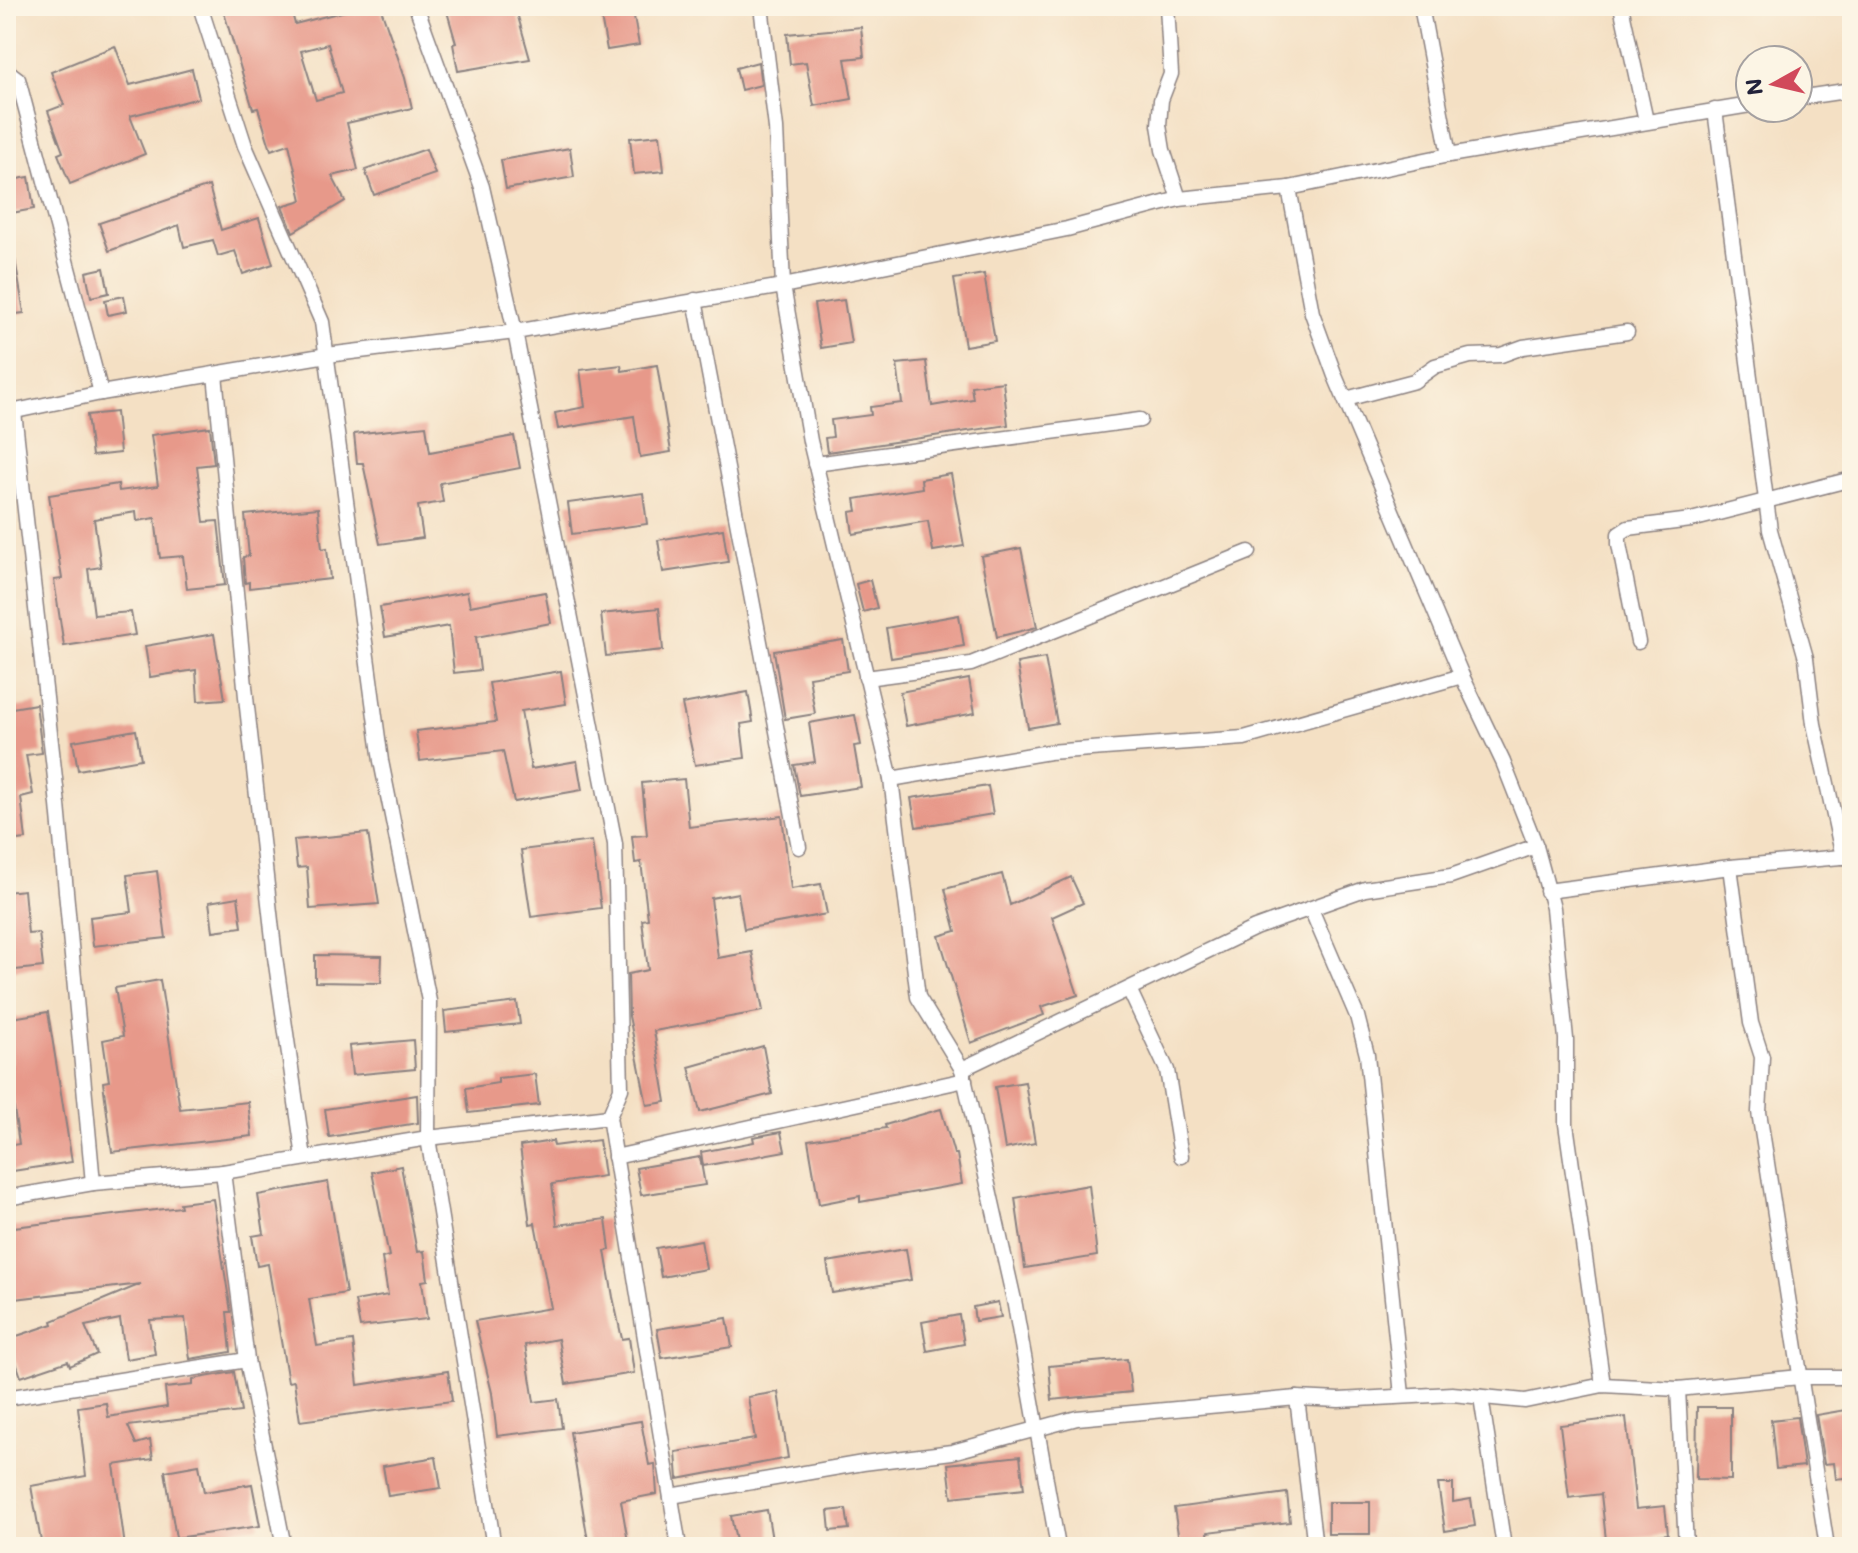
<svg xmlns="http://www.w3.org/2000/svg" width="1858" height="1553" font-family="Mali,sans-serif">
	<rect width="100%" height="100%" fill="#fcf5e5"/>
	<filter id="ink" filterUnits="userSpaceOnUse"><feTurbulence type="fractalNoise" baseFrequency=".0125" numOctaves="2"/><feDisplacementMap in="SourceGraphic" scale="16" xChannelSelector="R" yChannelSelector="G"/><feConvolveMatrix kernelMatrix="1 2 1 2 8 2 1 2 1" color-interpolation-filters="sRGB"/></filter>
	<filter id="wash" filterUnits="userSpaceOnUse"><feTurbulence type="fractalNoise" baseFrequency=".006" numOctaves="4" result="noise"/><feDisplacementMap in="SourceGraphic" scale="32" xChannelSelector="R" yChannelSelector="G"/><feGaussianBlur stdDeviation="1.8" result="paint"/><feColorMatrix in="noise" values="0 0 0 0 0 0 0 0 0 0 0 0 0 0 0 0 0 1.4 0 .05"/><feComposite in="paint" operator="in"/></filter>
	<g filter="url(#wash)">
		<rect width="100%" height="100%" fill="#f4e0c4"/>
		<g id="blocks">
			<g fill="#e7998a" fill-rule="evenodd">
				<path d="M222,6H290L295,24L365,6H380L405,78L412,108L347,123L358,170L332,176L345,201L293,232L282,206L302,200L289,144L271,150L258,108L253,109ZM328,44L342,93L316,100L301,51Z"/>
				<polygon points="454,6 515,6 530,59 458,71 453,44 456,43 446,8"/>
				<polygon points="599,6 632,6 639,45 607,50"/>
				<polygon points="861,27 864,57 845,59 852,99 814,106 806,62 790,64 787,34"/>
				<polygon points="115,46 130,85 192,69 199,98 130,116 145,154 70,184 58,154 63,152 48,111 64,105 51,72"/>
				<polygon points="758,62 761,85 741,90 736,68"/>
				<polygon points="660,135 664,171 634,174 630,138"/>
				<polygon points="570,148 574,177 506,189 501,160"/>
				<polygon points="426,149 435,174 374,195 365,170"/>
				<polygon points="29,177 34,209 6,214 6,181"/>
				<polygon points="209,186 221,230 259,218 273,264 243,274 235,251 218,256 213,240 184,247 179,225 109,251 99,223"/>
				<polygon points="6,253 14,253 24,313 6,315"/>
				<polygon points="104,268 109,293 91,297 86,272"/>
				<polygon points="984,274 995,341 965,346 954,279"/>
				<polygon points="124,296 127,311 108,315 105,300"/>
				<polygon points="844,300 851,343 821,348 814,304"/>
				<polygon points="926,361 932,406 973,399 971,386 1003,382 1008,425 827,452 825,438 833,437 831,420 871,415 870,407 902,403 897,364"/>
				<polygon points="621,365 622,371 657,365 671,452 640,457 634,416 558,429 555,413 585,407 580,370"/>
				<polygon points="116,412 120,453 92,456 87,415"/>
				<polygon points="426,426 430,452 514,436 520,468 440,483 443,502 418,506 423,538 380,544 363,463 357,463 354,434"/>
				<polygon points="210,427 214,464 197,466 204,522 218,521 225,585 187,589 183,556 160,558 155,518 137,521 136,512 94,519 101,567 88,569 94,615 131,612 135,635 64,646 54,580 62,579 49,495 118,484 119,491 158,486 151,435"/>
				<polygon points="951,474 964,546 933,551 928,521 853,534 850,512 857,511 855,499 922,488 921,479"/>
				<polygon points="643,493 647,524 572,534 568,503"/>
				<polygon points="318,508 322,549 327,548 330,579 249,588 249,582 245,583 243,557 249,556 245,515"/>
				<polygon points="723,529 728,562 663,572 658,540"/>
				<polygon points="1021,548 1037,627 997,637 981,556"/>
				<polygon points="870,580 877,608 863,612 856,584"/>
				<polygon points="467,592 470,606 545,592 551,623 476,637 480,670 454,673 449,626 385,637 380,607"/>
				<polygon points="659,608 663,650 606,656 601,614"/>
				<polygon points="959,615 964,646 891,658 886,628"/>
				<polygon points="214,634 225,699 198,701 196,670 150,677 145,646"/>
				<polygon points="843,640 848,671 809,677 815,714 785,719 774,651"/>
				<polygon points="1045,658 1057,723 1028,728 1017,663"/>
				<polygon points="561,671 566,704 521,711 531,769 577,761 582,790 514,802 503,751 420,761 416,731 496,722 489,683"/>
				<polygon points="969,679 975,713 906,726 900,692"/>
				<polygon points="748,692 753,722 741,724 745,758 695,765 682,704"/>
				<polygon points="36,704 42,753 26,755 33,794 21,797 26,839 6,841 6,772 10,772 6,709"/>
				<polygon points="855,715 861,745 854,746 861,787 800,796 794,765 815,762 809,723"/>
				<polygon points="136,730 141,759 78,770 73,741"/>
				<polygon points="684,779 689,827 782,816 791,889 821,884 827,914 744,929 738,893 711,898 718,958 752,952 763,1011 654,1031 666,1102 647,1105 629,1016 628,974 648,970 642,920 648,919 641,862 635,863 632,836 647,835 642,783"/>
				<polygon points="988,786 993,814 916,827 911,798"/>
				<polygon points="368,833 379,904 310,909 307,867 297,868 294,840"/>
				<polygon points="592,841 601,908 531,917 521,850"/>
				<polygon points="157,871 166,938 93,946 90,917 132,912 127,875"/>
				<polygon points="1002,874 1010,905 1071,877 1083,903 1052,917 1078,995 1041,1007 1044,1015 971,1043 939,936 956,931 945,889"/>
				<polygon points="24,890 28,934 39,933 43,967 6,971 6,892"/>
				<polygon points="238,897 242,927 213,931 209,902"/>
				<polygon points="315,955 382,956 381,983 315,982"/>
				<polygon points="160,980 180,1109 248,1102 252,1136 112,1152 103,1082 109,1081 103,1040 123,1036 115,988"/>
				<polygon points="517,1002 520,1024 446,1032 444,1011"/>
				<polygon points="48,1012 72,1162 6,1172 6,1146 19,1144 12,1095 6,1096 6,1063 12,1062 6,1019"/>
				<polygon points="413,1040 415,1069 352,1075 349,1046"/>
				<polygon points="763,1046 772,1094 700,1112 689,1067"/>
				<polygon points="535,1074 539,1105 469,1113 466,1088 498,1083 498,1078"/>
				<polygon points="1025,1082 1035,1143 1005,1149 995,1087"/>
				<polygon points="417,1095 418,1123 329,1137 325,1109"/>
				<polygon points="941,1109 954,1154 957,1154 962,1184 860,1202 860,1196 819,1204 808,1140 886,1128 885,1125"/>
				<polygon points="781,1132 785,1151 703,1166 701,1152 754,1142 753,1137"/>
				<polygon points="599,1140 604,1176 552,1184 557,1225 606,1219 610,1250 605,1251 613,1297 622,1339 629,1338 634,1373 566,1384 558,1339 525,1345 534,1402 558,1399 562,1428 497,1436 492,1393 475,1321 551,1308 535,1223 530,1224 520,1146 553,1141 554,1146"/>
				<polygon points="700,1157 705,1185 641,1195 636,1168"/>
				<polygon points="401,1166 417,1252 424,1251 428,1280 422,1281 427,1319 360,1327 355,1301 388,1295 382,1258 389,1256 372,1172"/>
				<polygon points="328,1182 346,1293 309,1299 317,1346 353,1341 358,1385 448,1371 452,1401 300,1421 294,1381 288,1382 268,1264 257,1266 252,1236 264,1234 258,1195"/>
				<polygon points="1089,1185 1097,1256 1025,1268 1015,1198"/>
				<polygon points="213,1199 231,1312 227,1312 231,1352 190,1359 185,1318 150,1320 155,1354 126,1359 120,1319 85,1326 97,1354 70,1366 68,1361 21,1377 8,1339 53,1324 52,1321 141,1284 6,1300 6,1228 181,1207 180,1203"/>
				<polygon points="701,1240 706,1269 661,1277 656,1248"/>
				<polygon points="906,1249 911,1280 832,1293 827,1262"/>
				<polygon points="998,1302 1001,1317 975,1321 973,1307"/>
				<polygon points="959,1315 964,1344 927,1351 922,1322"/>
				<polygon points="727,1318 732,1347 662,1358 657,1329"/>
				<polygon points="1127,1359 1131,1392 1052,1400 1049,1366"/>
				<polygon points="234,1372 241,1412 128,1426 136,1444 150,1440 153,1459 114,1465 125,1547 42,1547 31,1486 86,1476 78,1407 106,1403 108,1417 167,1407 165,1388 193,1385 193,1379"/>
				<polygon points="778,1392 788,1458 678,1479 676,1452 755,1439 748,1397"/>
				<polygon points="1697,1407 1731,1407 1731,1480 1696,1479"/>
				<polygon points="1852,1409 1852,1477 1836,1479 1834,1463 1824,1464 1816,1415"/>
				<polygon points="1626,1417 1636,1509 1665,1506 1668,1534 1606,1540 1601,1494 1569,1498 1560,1425"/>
				<polygon points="1797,1417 1804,1466 1776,1469 1771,1420"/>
				<polygon points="641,1421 649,1465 655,1464 657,1494 621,1501 628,1542 589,1547 570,1432"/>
				<polygon points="1020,1456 1024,1489 952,1497 948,1464"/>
				<polygon points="436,1457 441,1488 388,1496 383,1466"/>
				<polygon points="199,1465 204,1492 252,1484 260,1526 176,1538 165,1471"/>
				<polygon points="1438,1484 1453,1484 1453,1502 1471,1499 1475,1526 1445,1531"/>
				<polygon points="1287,1493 1290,1522 1208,1532 1210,1547 1180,1547 1174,1508"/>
				<rect x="1328" y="1502" width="42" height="32"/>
				<polygon points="846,1509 849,1529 830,1531 828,1511"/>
				<polygon points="767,1510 772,1540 737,1546 731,1516"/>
			</g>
		</g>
	</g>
	<g filter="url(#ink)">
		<use href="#blocks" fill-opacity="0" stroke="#8b8180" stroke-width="2"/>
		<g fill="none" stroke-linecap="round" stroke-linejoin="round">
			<g stroke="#8b8180" stroke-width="17">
				<g id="street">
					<polyline points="200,6 245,146 322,322 381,761 429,1001 428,1138 494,1547"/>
					<polyline points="416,6 482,187 515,332 615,844 621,1089 609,1117"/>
					<polyline points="761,6 776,128 783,286 810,441 891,779 918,997 962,1069 1014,1300 1058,1547"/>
					<polyline points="1167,6 1171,74 1161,100 1159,125 1163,150 1179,199"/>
					<polyline points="1421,6 1449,155"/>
					<polyline points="1621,6 1646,121"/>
					<polyline points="6,70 18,79 101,393"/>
					<polyline points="1798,98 1852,90"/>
					<polyline points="1715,110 1770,530 1806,658 1814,724 1843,857"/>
					<polyline points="1289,188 1312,313 1335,376 1462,676 1503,762 1536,846 1553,908 1566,1039 1566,1124 1603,1385"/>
					<polyline points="695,300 799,847"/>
					<polyline points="215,374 247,707 275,957 304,1158"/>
					<polyline points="1346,399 1414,381 1435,366 1470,356 1501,355 1523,347 1627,332"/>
					<polyline points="14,412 58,805 93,1183"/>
					<polyline points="6,413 101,393 327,355 515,332 783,286 1067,229 1179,199 1289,188 1449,155 1750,105"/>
					<polyline points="815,464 1140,420"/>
					<polyline points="1638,642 1619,544 1619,534 1628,528 1691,520 1852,479"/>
					<polyline points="866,678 971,664 1249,552"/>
					<polyline points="891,779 1049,752 1244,738 1462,676"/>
					<polyline points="1730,867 1751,1023 1762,1057 1759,1112 1827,1547"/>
					<polyline points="1547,891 1730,867 1852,856"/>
					<polyline points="1311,909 1357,1016 1367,1055 1402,1395"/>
					<polyline points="1129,989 1167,1070 1181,1156"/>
					<polyline points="962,1069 1255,928 1365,889 1451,876 1536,846"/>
					<polyline points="615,1157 965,1080"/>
					<polyline points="223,1172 247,1360 284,1547"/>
					<polyline points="6,1198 93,1183 223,1172 428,1138 609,1117 679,1547"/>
					<polyline points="1678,1389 1686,1547"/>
					<polyline points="1481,1397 1504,1547"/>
					<polyline points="6,1398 247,1360"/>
					<polyline points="1297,1398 1339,1400 1452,1394 1525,1401 1603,1385 1678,1389 1800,1377 1852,1377"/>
					<polyline points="671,1496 863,1463 952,1452 1077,1418 1297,1398 1315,1547"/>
				</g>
			</g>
			<use href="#street" stroke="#fff" stroke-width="14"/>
		</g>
	</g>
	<rect width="1858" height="1553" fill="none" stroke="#fcf5e5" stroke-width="32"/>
	<g transform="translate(1774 84) rotate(262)"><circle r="38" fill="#fcf5e5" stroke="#a5a1a1" stroke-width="2"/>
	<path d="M0-6L14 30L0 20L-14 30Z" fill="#d1495b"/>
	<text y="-12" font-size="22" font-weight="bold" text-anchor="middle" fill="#22223b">N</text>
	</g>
</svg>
